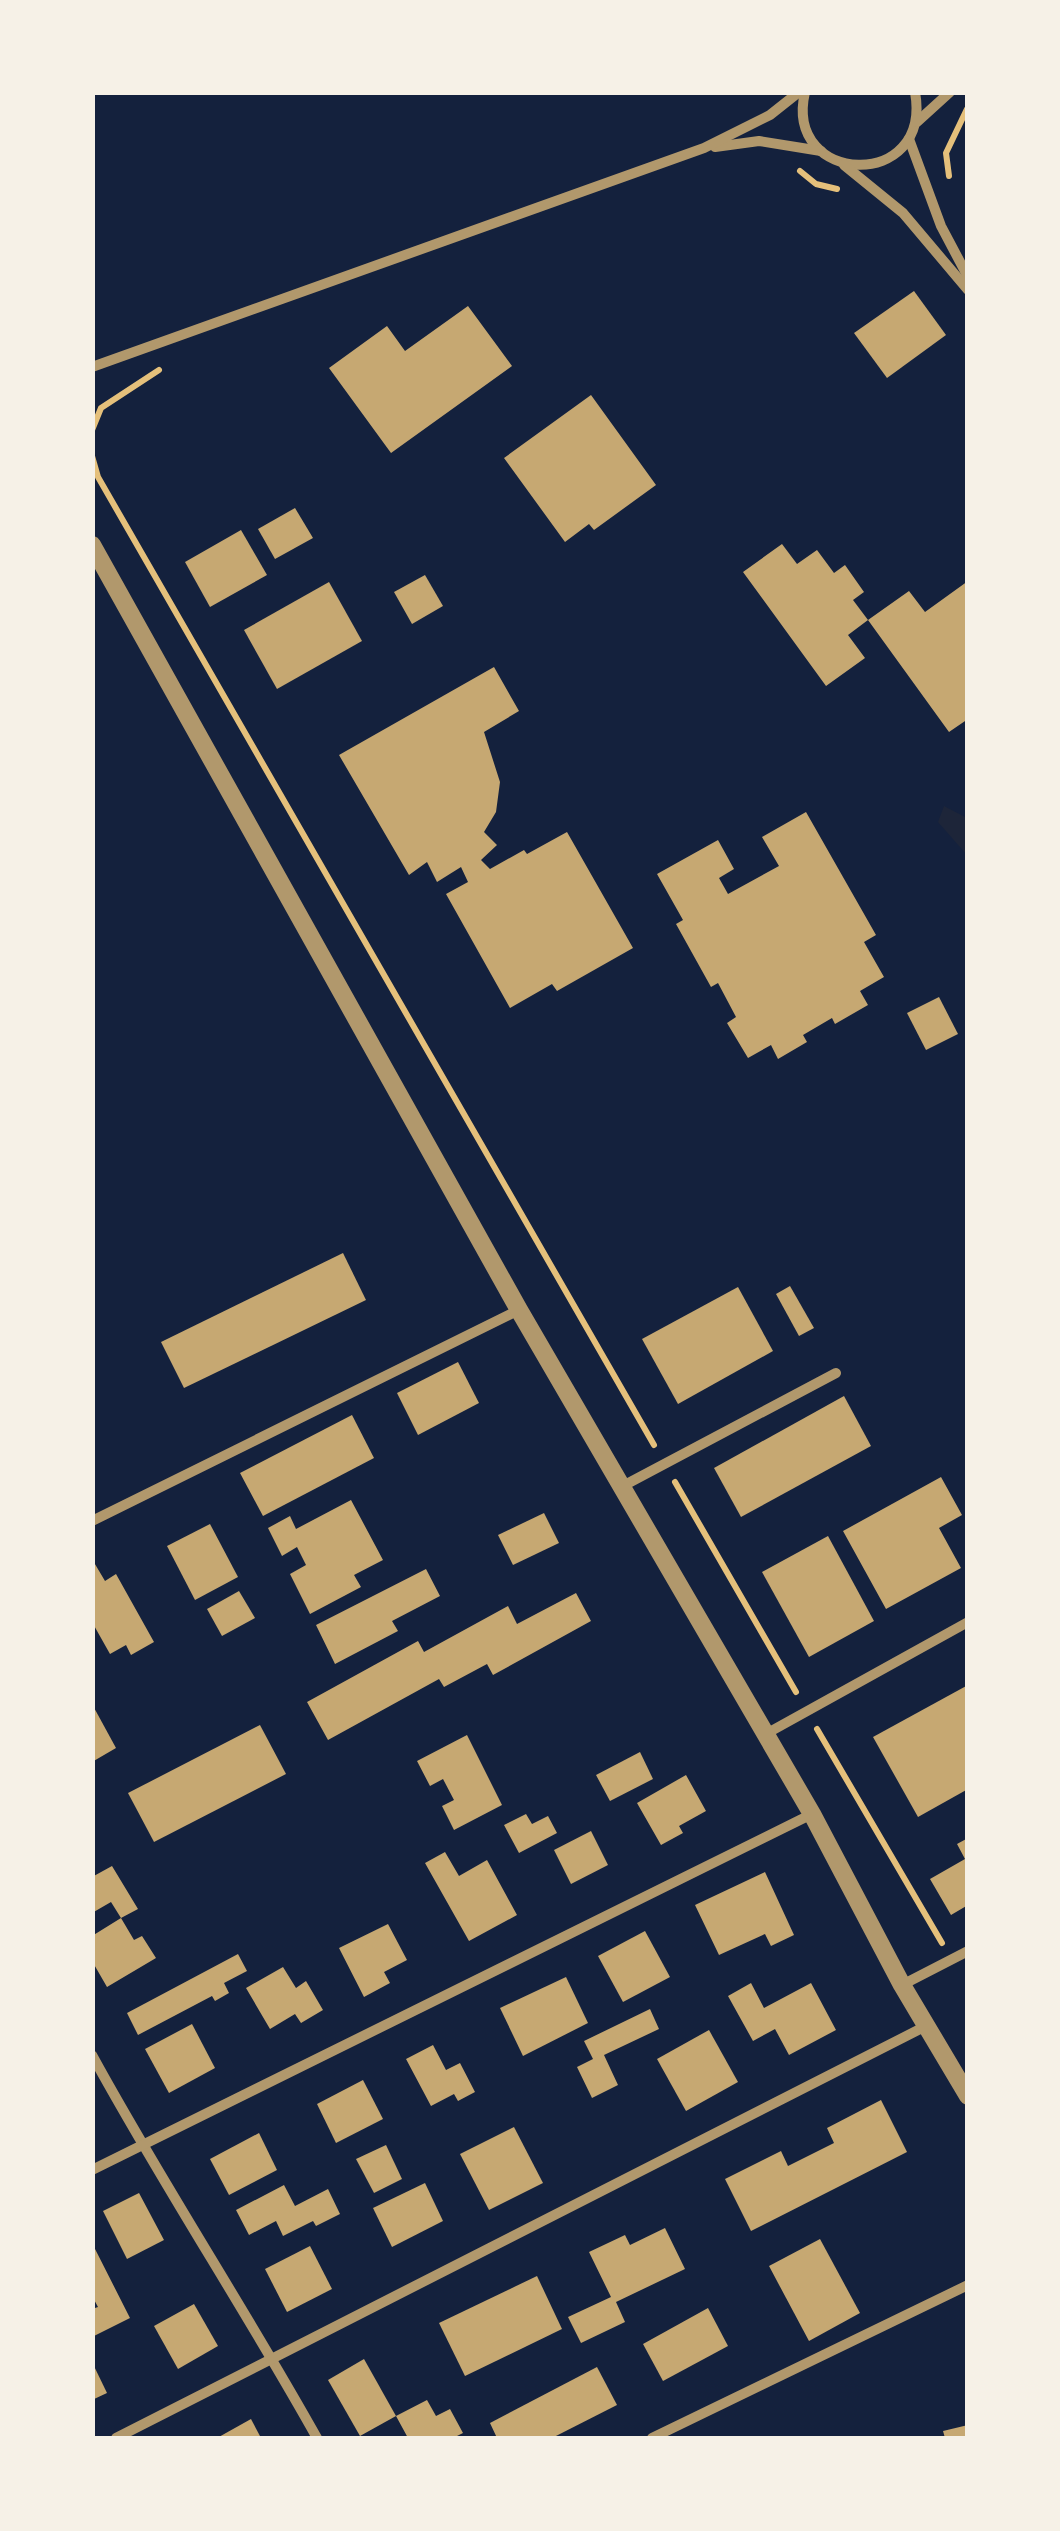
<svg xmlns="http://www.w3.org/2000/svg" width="1060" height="2531" font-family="Merriweather,serif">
	<rect width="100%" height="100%" fill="#14213d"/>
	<polygon fill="#1d2539" points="944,806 967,818 967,855 938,822"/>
	<g fill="#c6a872">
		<polygon points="914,291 946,335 887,378 854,333"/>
		<polygon points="468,306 512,366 391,453 329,368 387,326 405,351"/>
		<polygon points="591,395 656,485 594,530 589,524 565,542 504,458"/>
		<polygon points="295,508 313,538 275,559 258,529"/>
		<polygon points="241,530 267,575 210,607 185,562"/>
		<polygon points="782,544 797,564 817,550 834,573 845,565 864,592 853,600 868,620 848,635 865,658 826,686 743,572"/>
		<polygon points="425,575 443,606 412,624 394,592"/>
		<polygon points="968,581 968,719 949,732 868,620 909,591 925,612"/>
		<polygon points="329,582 362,641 277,689 244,630"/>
		<polygon points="494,667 519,711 484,732 500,782 496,812 484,832 497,845 481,860 490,869 524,850 527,854 567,832 633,948 557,991 552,984 510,1008 446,894 468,882 461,867 437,882 427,862 409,875 339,755"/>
		<polygon points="806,812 876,935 864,942 884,977 860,991 868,1005 835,1024 832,1018 803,1035 807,1042 778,1059 771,1045 748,1058 727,1023 736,1017 718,983 711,987 676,924 683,920 657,874 718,840 734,869 719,878 728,894 779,866 762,837"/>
		<polygon points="939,997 958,1034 926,1050 907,1013"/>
		<polygon points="343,1253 366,1300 184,1388 161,1342"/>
		<polygon points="790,1286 814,1328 799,1336 776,1294"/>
		<polygon points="738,1287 773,1351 678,1404 642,1339"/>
		<polygon points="458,1362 479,1403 418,1435 397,1393"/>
		<polygon points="844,1396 871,1446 741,1517 714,1468"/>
		<polygon points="352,1415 374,1458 263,1516 240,1473"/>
		<polygon points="941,1477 962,1515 939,1528 961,1568 886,1609 843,1531"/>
		<polygon points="351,1500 383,1560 354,1575 361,1587 310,1614 290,1574 306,1565 297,1547 282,1556 268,1528 290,1516 296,1529"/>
		<polygon points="544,1513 559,1543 513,1565 498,1535"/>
		<polygon points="210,1524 238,1577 195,1600 167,1546"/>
		<polygon points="828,1536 874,1621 809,1657 762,1572"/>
		<polygon points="92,1559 105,1581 116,1574 154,1642 131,1655 126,1645 110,1654 92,1622"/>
		<polygon points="426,1569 440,1596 392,1621 398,1631 335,1664 316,1625"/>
		<polygon points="239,1591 255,1618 222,1636 207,1609"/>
		<polygon points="576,1593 591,1621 493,1675 487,1664 444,1687 439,1679 328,1740 307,1702 418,1641 424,1652 508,1606 517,1624"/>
		<polygon points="968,1685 968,1789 918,1817 873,1737"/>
		<polygon points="92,1704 116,1748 92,1762"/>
		<polygon points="260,1725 286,1774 154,1842 128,1793"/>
		<polygon points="467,1735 502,1805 454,1830 442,1806 454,1800 443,1779 430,1786 417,1761"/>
		<polygon points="640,1752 653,1779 610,1801 596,1775"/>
		<polygon points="686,1775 706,1811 679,1826 683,1833 661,1845 637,1803"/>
		<polygon points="526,1814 532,1824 548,1816 557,1833 519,1853 504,1825"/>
		<polygon points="591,1831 608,1865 571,1884 554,1850"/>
		<polygon points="968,1838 968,1905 951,1915 930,1879 965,1859 957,1844"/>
		<polygon points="445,1852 459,1876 487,1860 517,1915 469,1941 425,1863"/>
		<polygon points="112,1866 138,1909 121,1918 134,1940 142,1936 156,1958 107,1987 92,1961 92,1936 121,1918 111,1902 92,1913 92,1877"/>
		<polygon points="765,1872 794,1935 771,1946 765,1934 719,1955 695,1905"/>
		<polygon points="388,1924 407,1960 384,1972 390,1983 364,1997 339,1948"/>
		<polygon points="645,1931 670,1977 623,2002 598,1956"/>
		<polygon points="238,1954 247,1971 224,1983 229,1993 215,2001 212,1996 138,2035 127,2013"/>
		<polygon points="283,1967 296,1988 306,1981 323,2010 301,2023 295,2014 270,2029 246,1988"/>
		<polygon points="566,1977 588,2023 523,2056 500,2008"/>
		<polygon points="751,1983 764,2008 811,1983 836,2030 789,2055 775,2029 753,2041 728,1996"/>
		<polygon points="650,2009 659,2029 604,2055 618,2085 592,2098 577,2067 593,2059 584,2041"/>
		<polygon points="192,2024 215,2068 169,2093 145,2049"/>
		<polygon points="709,2030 738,2082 686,2111 657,2059"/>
		<polygon points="433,2045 446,2070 460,2063 475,2092 458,2101 454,2094 431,2106 406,2059"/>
		<polygon points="363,2080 383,2119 336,2143 317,2104"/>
		<polygon points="881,2100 907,2152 751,2231 725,2179 781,2151 788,2166 834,2143 827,2128"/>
		<polygon points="514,2127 543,2183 489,2210 460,2154"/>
		<polygon points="259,2133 277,2170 229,2195 210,2159"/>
		<polygon points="386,2145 402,2179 374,2193 356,2159"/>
		<polygon points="425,2183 443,2221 392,2247 373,2208"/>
		<polygon points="284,2185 295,2206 328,2189 340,2214 316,2226 313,2221 283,2236 276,2221 249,2235 236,2210"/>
		<polygon points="139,2193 164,2240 127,2259 103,2211"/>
		<polygon points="665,2228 685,2269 616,2302 625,2322 581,2343 568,2317 611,2297 589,2252 625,2235 630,2245"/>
		<polygon points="820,2239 860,2313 809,2341 769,2266"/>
		<polygon points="92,2243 130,2318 92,2337 92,2309 98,2307 92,2296"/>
		<polygon points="310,2246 332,2289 287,2312 265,2269"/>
		<polygon points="537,2276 562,2329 465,2376 439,2323"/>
		<polygon points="194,2304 218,2346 178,2369 154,2326"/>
		<polygon points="708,2308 728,2346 663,2381 643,2344"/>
		<polygon points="364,2359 396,2416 360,2436 328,2380"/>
		<polygon points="92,2362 107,2393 92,2400"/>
		<polygon points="597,2367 617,2405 552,2438 497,2438 490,2423"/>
		<polygon points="427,2400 436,2416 450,2409 463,2433 453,2438 408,2438 396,2416"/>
		<polygon points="251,2419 261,2438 217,2438"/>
		<polygon points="968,2425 968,2438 945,2438 943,2431"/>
	</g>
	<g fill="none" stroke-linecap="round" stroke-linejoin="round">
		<g stroke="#e5c07b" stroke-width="6">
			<polyline points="800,171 816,184 837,189"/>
			<polyline points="949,176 946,153 967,109"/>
			<polyline points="92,430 101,408 159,370"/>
			<polyline points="92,456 98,477 654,1445"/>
			<polyline points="675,1482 796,1692"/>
			<polyline points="817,1729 942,1943"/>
		</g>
		<g stroke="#b1986c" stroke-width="10">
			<path d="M805,92C783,186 933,192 915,92"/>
			<polyline points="917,122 950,92"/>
			<polyline points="909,139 941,226 968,277"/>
			<polyline points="715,147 759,141 821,151"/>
			<polyline points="844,165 903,213 968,290"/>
			<polyline points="92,367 704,148 770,115 799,92"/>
			<polyline points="621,1487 836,1373"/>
			<polyline points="92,1521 519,1310"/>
			<polyline points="764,1735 968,1622"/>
			<polyline points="902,1985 968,1951"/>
			<path d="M92,2055C163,2185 245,2309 317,2438"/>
			<polyline points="92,2170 812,1814"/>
			<polyline points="116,2438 926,2026"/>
			<polyline points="652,2438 968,2285"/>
		</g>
		<polyline stroke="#b1986c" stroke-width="18" points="92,545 519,1310 812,1814 902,1985 968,2096"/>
	</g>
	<rect width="1060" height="2531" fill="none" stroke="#f6f1e7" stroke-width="190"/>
</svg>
